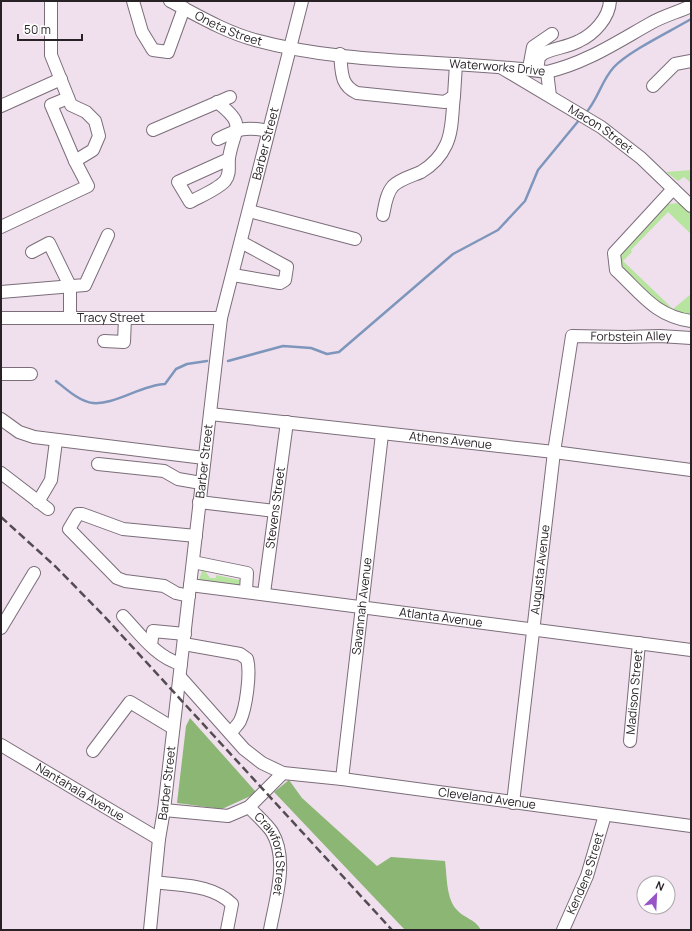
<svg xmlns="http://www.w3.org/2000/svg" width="692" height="931" font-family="Manrope,sans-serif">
	<rect width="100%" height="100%" fill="#f0e0ee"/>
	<g fill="#b7e49f">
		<polygon points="691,170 691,183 684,177 678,181 666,172"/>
		<polygon points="680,203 691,213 691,234 668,212 631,250 632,252 623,261 673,309 691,294 691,316 668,312 621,270 620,254 667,204"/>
		<polygon points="203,568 210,578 216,578 216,575 240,580 239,585 199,580"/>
	</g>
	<g fill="#8bb674">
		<polygon points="190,718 257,793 222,809 177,803 186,726"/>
		<path d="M289,780L302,798L377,866L391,857L445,861C447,875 446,899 457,910C465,919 474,918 481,930H405L274,792Z"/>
	</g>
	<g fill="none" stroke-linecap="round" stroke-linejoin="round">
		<g stroke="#7e96bb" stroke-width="2.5">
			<path d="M585,114C599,98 601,81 614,67C629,51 671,31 691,19"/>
			<polyline points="228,361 283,346 311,348 327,354 339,352 453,254 498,230 525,201 538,170 580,119"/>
			<path d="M56,381C66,389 80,402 93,403C115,405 141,385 165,384L176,369L187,364L207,361"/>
		</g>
		<g stroke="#7b6d79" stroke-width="14">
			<g id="minor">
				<polyline points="133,1 142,32 153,50 168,52 184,8"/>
				<path id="s1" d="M170,1C197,15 225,32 255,40C350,66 451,59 547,72C586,63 617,42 651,23C663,16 678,12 691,6"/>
				<path d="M340,54C342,72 340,85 357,93L445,102L454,96L456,64"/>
				<path id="s2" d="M502,68L601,127L641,158L691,206"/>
				<polyline points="529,68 533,47 552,34"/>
				<path d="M537,70L539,57L544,53C555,48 568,47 579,41C594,34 609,18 610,1"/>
				<polyline points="547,72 550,96"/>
				<polyline points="653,86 675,64 691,61"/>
				<polyline points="68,98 51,105 75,161"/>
				<path d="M217,102C248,126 234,127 229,158C228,166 231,173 225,181C218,189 199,197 190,202L178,182L229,159"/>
				<polyline points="1,106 61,79"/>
				<polyline points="153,130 230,97"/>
				<path d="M218,139C238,129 246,126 268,131"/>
				<path d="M673,189L614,253L616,270C641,293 655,316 691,321"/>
				<polyline points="249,211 355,239"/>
				<path d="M383,215C385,206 386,194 393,186C400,179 412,176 421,172C431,166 441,156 446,145C453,131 452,111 454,96"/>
				<polyline points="1,227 88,186 75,161 93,150 99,136 95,121 86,112 71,105 51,55 51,1"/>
				<polyline points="32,252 49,243 70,286 70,318"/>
				<polyline points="233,275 280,283 285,280 287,267 241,242"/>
				<polyline points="1,292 85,285 108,235"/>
				<path id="s3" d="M1,318H221"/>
				<polyline points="104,341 124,342 125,318"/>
				<polyline points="1,374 31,374"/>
				<path id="s4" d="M210,414L554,452L691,470"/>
				<polyline points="1,419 19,432 34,437 204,458"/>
				<polyline points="98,464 164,471 178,479 201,483"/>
				<polyline points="1,473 48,509"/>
				<polyline points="38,502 51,480 56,441"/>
				<polyline points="199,502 275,511"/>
				<polyline points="193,562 247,573 246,591"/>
				<path id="s5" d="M190,585L691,650"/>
				<path id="s6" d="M264,593L287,422"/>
				<polyline points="189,596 176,593 164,586 125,581 117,578 69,529 78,514 82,514 123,529 196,536"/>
				<path d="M123,616C140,634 157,658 181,664"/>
				<polyline points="1,628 34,573"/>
				<path d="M184,644L240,654L247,659C251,673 246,708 240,721C238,725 233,729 231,733"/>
				<polyline points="151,645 153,631 185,634"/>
				<path id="s7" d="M180,677L244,749L262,763L283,773L342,779L691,826"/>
				<path id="s8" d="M630,741L639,643"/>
				<path id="s9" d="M1,745L159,839"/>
				<polyline points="93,751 130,702 173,728"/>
				<path id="s10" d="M342,779L382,434"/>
				<path id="s11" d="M513,803L554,452L572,336L625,337L660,336L691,338"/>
				<path id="s12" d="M249,807C256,815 266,823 272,832C289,860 275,901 270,930"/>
				<polyline points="164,810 228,816 249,807 283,773"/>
				<path d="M155,882C182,886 212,884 232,904L227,930"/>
				<path id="s13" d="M150,930L159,839L164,810L221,318L302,1"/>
				<path id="s14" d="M563,930L587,876L605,815"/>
			</g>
		</g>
		<use href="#minor" stroke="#fff" stroke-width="12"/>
		<polyline stroke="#554c53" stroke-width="2.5" stroke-dasharray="8 4" stroke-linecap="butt" points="1,517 56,567 104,616 392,930"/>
	</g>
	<g text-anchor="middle" stroke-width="4" stroke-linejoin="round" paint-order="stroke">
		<g font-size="12" fill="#282227" stroke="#fff">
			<text dy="4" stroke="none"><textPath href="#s1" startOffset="65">Oneta Street</textPath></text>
			<text dy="4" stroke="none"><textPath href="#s1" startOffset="338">Waterworks Drive</textPath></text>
			<text dy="4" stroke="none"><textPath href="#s2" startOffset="116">Macon Street</textPath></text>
			<text dy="4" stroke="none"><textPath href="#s13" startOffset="796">Barber Street</textPath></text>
			<text dy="4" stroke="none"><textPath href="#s3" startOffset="110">Tracy Street</textPath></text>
			<text dy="4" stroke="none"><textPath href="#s11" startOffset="530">Forbstein Alley</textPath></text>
			<text dy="4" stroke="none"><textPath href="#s4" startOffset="242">Athens Avenue</textPath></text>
			<text dy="4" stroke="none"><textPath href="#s13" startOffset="472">Barber Street</textPath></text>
			<text dy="4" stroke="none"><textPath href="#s6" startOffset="86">Stevens Street</textPath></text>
			<text dy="4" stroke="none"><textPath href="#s11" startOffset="235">Augusta Avenue</textPath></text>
			<text dy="4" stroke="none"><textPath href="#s10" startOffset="174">Savannah Avenue</textPath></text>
			<text dy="4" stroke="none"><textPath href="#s5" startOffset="253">Atlanta Avenue</textPath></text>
			<text dy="4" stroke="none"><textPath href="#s8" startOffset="49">Madison Street</textPath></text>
			<text dy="4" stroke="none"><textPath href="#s13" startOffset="148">Barber Street</textPath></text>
			<text dy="4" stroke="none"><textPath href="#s9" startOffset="92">Nantahala Avenue</textPath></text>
			<text dy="4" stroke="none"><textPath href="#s7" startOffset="348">Cleveland Avenue</textPath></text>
			<text dy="4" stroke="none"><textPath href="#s12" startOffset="55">Crawford Street</textPath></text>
			<text dy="4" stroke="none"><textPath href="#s14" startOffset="61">Kendene Street</textPath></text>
		</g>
	</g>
	<rect width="692" height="931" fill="none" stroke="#282227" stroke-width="4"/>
	<g transform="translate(656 895) rotate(24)"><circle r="19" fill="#ffffff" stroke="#a9a7a9"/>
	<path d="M0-3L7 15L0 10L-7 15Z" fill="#9853c7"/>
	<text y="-6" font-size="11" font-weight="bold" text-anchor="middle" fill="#282227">N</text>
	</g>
	<path d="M18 34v6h64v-6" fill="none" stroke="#282227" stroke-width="2"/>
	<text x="24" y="34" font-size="12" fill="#282227" stroke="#ffffff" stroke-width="3" paint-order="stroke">50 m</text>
</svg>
